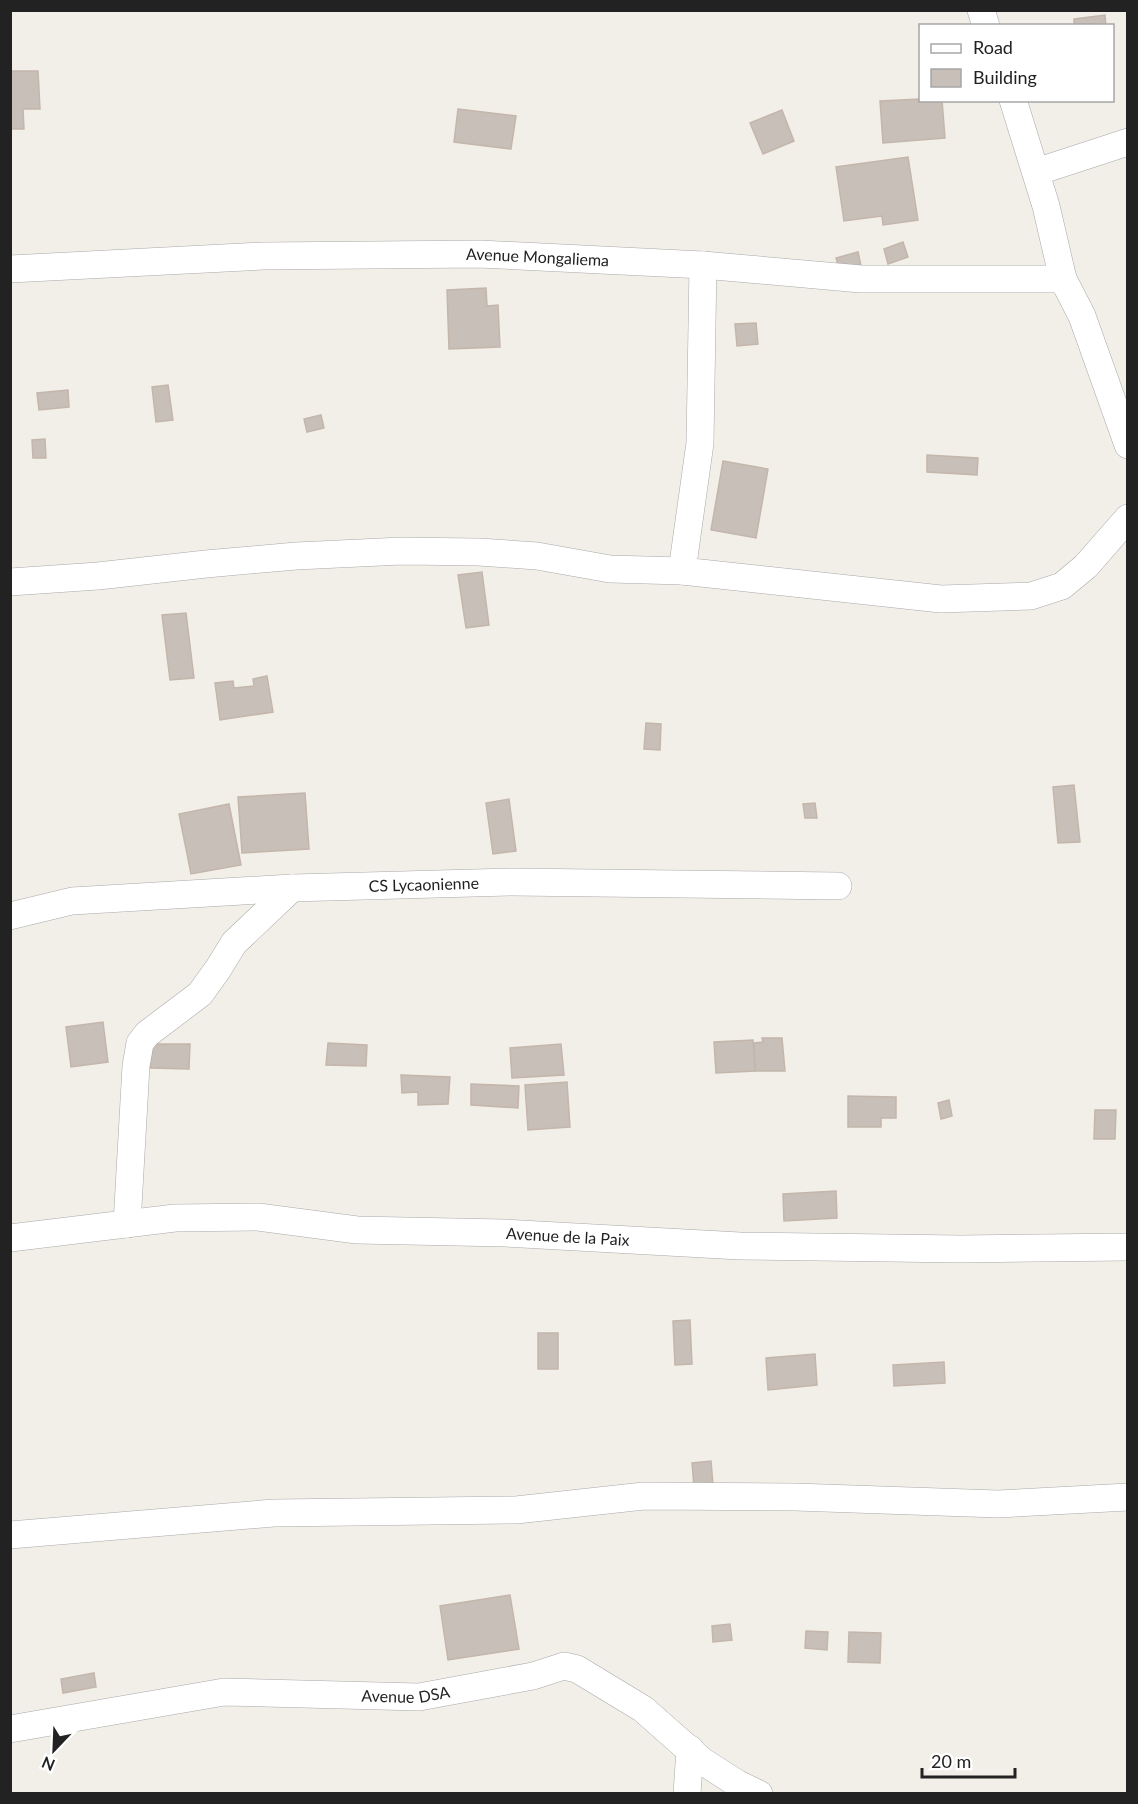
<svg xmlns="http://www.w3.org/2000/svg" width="1138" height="1804" font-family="Lato,sans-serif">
	<rect width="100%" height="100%" fill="#f2efe9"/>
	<g fill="#c7bfb8" stroke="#c4b6ab" stroke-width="1.5">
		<polygon points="1105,15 1106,26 1074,26 1074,19"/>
		<polygon points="10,71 38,71 40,109 23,109 24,129 10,129"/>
		<polygon points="920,99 920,100 942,100 945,138 883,143 880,101"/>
		<polygon points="458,109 516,116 511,149 454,142"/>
		<polygon points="782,110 794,141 763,154 750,123"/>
		<polygon points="908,157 918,220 883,225 882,216 844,221 836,167"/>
		<polygon points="903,242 908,257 888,264 884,249"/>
		<polygon points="858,252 862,270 841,275 836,258"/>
		<polygon points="486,288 487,306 498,305 500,347 449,349 447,290"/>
		<polygon points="756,323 758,344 737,346 735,324"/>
		<polygon points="168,385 173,420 156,422 152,387"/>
		<polygon points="68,390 69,407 39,410 37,393"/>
		<polygon points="321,415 324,428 307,432 304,419"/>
		<polygon points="45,439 46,458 33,458 32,440"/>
		<polygon points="927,455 978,458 977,475 927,472"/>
		<polygon points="723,461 768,469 756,538 711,530"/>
		<polygon points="482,572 489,625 466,628 458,575"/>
		<polygon points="186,613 194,678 170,680 162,615"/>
		<polygon points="267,676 273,712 220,720 215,683 233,681 234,688 254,686 253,679"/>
		<polygon points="646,723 661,724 660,750 644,749"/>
		<polygon points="1074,785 1080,842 1058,843 1053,787"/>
		<polygon points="305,793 309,849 242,853 238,797"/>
		<polygon points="509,799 516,851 493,854 486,803"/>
		<polygon points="815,803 817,818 805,818 803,804"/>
		<polygon points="229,804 241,865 191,874 179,814"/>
		<polygon points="103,1022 108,1062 71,1067 66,1027"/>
		<polygon points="762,1038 782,1038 785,1071 755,1071 754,1043 763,1042"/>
		<polygon points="753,1040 755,1071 716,1073 714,1042"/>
		<polygon points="328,1043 367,1045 366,1066 326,1065"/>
		<polygon points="150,1044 190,1044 189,1069 150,1068"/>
		<polygon points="561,1044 564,1075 512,1078 510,1048"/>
		<polygon points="401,1075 450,1077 448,1104 418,1105 418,1092 402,1093"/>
		<polygon points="567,1082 570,1127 528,1130 525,1085"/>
		<polygon points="471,1084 519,1086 518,1108 471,1105"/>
		<polygon points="848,1096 896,1097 896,1118 881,1118 881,1127 848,1127"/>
		<polygon points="949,1100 952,1116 941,1119 938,1103"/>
		<polygon points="1095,1110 1116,1110 1115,1139 1094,1139"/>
		<polygon points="836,1191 837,1218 784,1221 783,1194"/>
		<polygon points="690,1320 692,1364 675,1365 673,1321"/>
		<rect x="538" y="1333" width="20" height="36"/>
		<polygon points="815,1354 817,1385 768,1390 766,1358"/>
		<polygon points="944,1362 945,1383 894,1386 893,1365"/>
		<polygon points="711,1461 713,1485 694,1487 692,1463"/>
		<polygon points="510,1595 519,1649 448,1660 440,1606"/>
		<polygon points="730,1624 732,1640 713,1642 712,1626"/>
		<polygon points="806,1631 828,1632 827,1650 805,1648"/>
		<polygon points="849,1632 881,1633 880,1663 848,1662"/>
		<polygon points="94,1673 96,1687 63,1693 61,1679"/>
	</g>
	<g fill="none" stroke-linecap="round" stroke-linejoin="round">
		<g stroke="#a9a9a9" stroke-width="28">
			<g id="minor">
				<polyline points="981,10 986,26"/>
				<polyline points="1013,100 1046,206 1063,279 1082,316 1128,445"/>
				<polyline points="1036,172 1128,142"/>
				<path id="s1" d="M10,269L263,256L480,254L703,265L861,279H1063"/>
				<polyline points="682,571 700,443 703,265"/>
				<polyline points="10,582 98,576 206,564 296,556 402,551 479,552 537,556 610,569 682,571 941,599 1031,596 1062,586 1086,566 1128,518"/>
				<path id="s2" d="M10,916L72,901L292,888L512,882L838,886"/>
				<polyline points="127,1224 136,1066 140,1043 147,1034 200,994 218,969 234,943 292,888"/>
				<path id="s3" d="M10,1238L175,1218L258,1217L357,1230L505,1233L740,1246L961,1249L1128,1247"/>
				<polyline points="10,1535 274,1513 516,1510 644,1496 795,1497 998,1504 1128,1497"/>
				<path id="s4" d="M10,1729L224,1692L419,1697L533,1676L564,1666L577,1669L643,1709L702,1761L738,1784L759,1794"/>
				<polyline points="687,1794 690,1749"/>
			</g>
		</g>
		<use href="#minor" stroke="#fff" stroke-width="27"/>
	</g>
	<g text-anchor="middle" stroke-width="4.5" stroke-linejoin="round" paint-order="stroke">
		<g font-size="16" fill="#222" stroke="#fff">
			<text dy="6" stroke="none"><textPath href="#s1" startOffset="528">Avenue Mongaliema</textPath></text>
			<text dy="6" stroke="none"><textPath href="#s2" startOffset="416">CS Lycaonienne</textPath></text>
			<text dy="6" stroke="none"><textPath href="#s3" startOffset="560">Avenue de la Paix</textPath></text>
			<text dy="6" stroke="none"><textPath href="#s4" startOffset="399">Avenue DSA</textPath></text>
		</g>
	</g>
	<rect width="1138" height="1804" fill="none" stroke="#222222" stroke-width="24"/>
	<rect x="919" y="24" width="195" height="78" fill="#ffffff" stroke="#a7a7a7" stroke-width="1.5"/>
	<rect x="931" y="44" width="30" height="9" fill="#ffffff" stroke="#a7a7a7" stroke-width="1.5"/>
	<text x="973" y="54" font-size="18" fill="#222222">Road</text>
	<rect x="931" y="69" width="30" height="18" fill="#c7bfb8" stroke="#a7a7a7" stroke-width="1.5"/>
	<text x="973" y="84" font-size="18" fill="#222222">Building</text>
	<g transform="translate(54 1750) rotate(203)" stroke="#ffffff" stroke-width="4.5" paint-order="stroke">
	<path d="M0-4.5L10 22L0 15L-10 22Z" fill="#222222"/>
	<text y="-9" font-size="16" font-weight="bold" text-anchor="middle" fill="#222222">N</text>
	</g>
	<path d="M922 1768v9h93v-9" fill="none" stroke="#222222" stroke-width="3"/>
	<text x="931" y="1768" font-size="18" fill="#222222" stroke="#ffffff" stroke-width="4.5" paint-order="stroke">20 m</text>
</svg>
